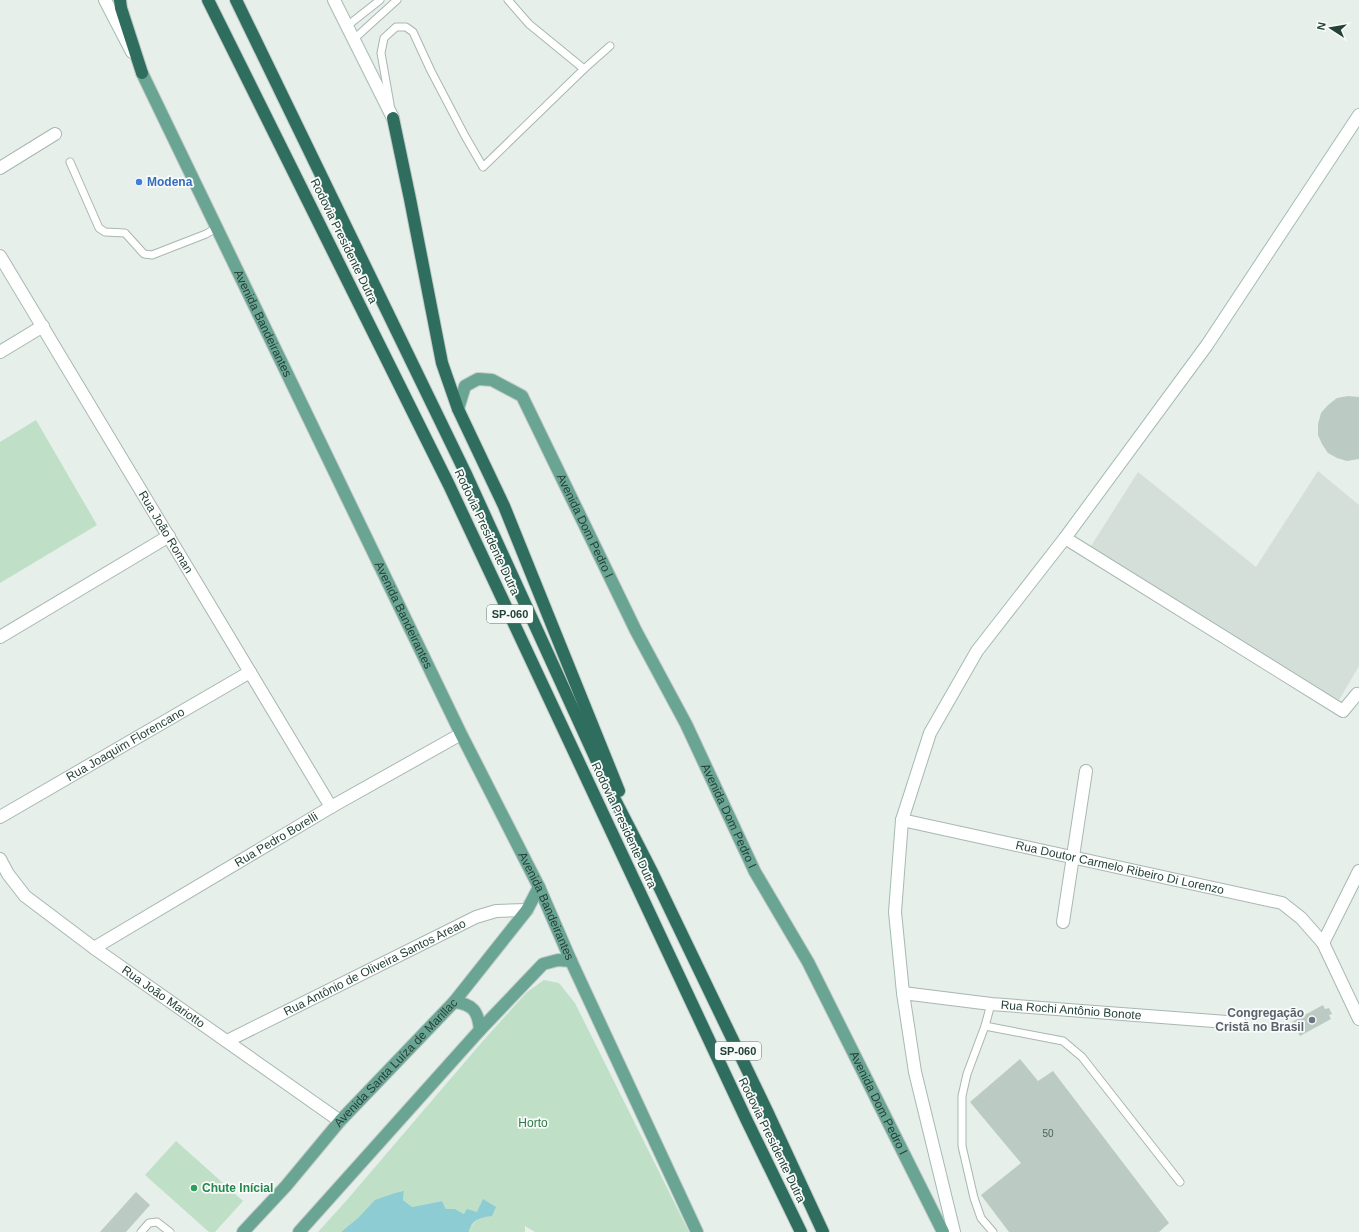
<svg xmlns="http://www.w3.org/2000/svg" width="1359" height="1232" font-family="Arial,sans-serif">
	<rect width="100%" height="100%" fill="#e6efea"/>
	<polygon fill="#d4dfd9" points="1318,471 1359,505 1359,666 1339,700 1091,546 1138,472 1256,567"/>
	<g fill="#bfe0c6">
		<polygon points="36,420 97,525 0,583 0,442"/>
		<polygon points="544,980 559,983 575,1003 689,1232 535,1232 525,1226 525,1232 469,1232 470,1227 479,1218 477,1212 464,1214 455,1209 446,1209 442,1201 412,1207 403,1200 404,1192 359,1217 341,1232 318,1232 346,1201 482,1042 527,992"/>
		<polygon points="176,1141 243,1201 215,1232 209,1232 145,1175"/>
	</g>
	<path fill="#8eccd3" d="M404,1191L403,1200L412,1207L442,1201L446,1209H455L464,1214L467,1209L477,1212L483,1199L496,1207L492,1216C481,1217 471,1220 469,1232H341L359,1217L375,1200L395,1193Z"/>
	<g fill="#bbcac3">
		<polygon points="1348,396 1359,397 1359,459 1347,461 1337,458 1328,453 1322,444 1318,435 1318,424 1321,413 1328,405 1337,398"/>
		<polygon points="1323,1005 1325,1009 1329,1008 1332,1014 1329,1015 1331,1019 1300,1036 1292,1022"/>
		<polygon points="1020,1059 1038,1081 1053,1071 1169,1223 1159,1232 1009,1232 981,1195 1021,1163 970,1102"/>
		<polygon points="136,1192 150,1205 126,1232 100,1232"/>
	</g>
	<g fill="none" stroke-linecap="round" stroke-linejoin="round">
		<g stroke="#a8b7b1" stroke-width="9">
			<g id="service">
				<polyline points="508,0 529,24 584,69"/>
				<polyline points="347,26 380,0"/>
				<polyline points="354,39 397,0"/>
				<polyline points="390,104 381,53 384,38 396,27 406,27 413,32 431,71 465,136 483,167 584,69 610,46"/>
				<polyline points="70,162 99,228 105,232 125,233 144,254 152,255 206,234 216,228"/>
				<polyline points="991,1004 985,1026 967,1074 962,1096 962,1146 974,1198 981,1218 993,1232"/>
				<polyline points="985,1026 1063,1041 1082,1057 1180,1182"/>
				<polyline points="141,1232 149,1223 157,1222 170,1232"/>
			</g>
		</g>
		<g stroke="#a8b7b1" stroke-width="14">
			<g id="minor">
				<polyline points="0,168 55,134"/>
				<path id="s1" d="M0,256L331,807"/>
				<polyline points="0,352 43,326"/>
				<polyline points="1065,538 1343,711 1357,694 1359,695"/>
				<polyline points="0,637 169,536"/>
				<path id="s2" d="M0,817L250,672"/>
				<path id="s3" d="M902,820L1282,903L1301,918L1323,943L1359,1019"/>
				<path id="s4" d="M0,859L8,874L25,896L94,948L340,1121"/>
				<polyline points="1063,922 1086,771"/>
				<polyline points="1323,943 1359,871"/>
				<path id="s5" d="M94,948L331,807L461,734"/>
				<path id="s6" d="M903,993L991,1004L1240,1023"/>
				<path id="s7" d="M227,1041L476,917L496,911L527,910"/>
			</g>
		</g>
		<g stroke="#a4bbb2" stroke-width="14">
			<g id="secondary">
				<polyline points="105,0 132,52"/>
				<polyline points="334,0 393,118"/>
				<polyline points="954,1232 915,1072 903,993 895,912 902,820 930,733 977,651 1065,538 1207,345 1359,115"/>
			</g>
		</g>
		<g stroke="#c2cac7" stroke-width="14">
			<g id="primary">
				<path id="s8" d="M142,73L461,734L539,887L571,961L697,1232"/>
				<path id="s9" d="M458,409L465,386L478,379L492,380L522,396L636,631L686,724L755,872L808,962L943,1232"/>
				<path d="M454,1002C473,1004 478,1011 480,1030"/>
				<path id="s10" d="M243,1232L286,1186L340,1121L454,1002L527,910L539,887"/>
				<polyline points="299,1232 480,1030 543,964 558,960 571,961"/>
			</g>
		</g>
		<g stroke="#c2cac7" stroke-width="14">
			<g id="motorway">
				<polyline points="120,0 121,8 142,73"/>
				<polyline points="208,0 449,485 747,1121 801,1232"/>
				<polyline points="236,0 465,472 611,792 652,872 767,1111 823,1232"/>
				<polyline points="393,118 410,199 442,363 458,409 504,506 619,791"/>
			</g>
		</g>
		<use href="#service" stroke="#fff" stroke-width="7"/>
		<use href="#minor" stroke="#fff" stroke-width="12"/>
		<use href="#secondary" stroke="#fff" stroke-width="12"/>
		<use href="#primary" stroke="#6aa493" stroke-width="12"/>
		<use href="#motorway" stroke="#2f6e5e" stroke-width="12"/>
	</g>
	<circle fill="#3f7fe0" stroke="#f7fbf9" stroke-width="1.5" cx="139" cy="182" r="4"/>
	<circle fill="#6b7280" stroke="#f7fbf9" stroke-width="1.5" cx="1312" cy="1020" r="4"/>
	<circle fill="#2e9e5b" stroke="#f7fbf9" stroke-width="1.5" cx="194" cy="1188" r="4"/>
	<g text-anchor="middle" stroke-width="3.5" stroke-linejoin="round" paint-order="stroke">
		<g font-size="10" fill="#4a635b">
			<text x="1048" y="1137">50</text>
		</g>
		<g fill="#f7fbf9" stroke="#637972" stroke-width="1">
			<rect x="487" y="605" width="46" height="18" rx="3"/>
			<rect x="715" y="1042" width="46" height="18" rx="3"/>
		</g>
		<g font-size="11" font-weight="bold" fill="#244138">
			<text x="510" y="618">SP-060</text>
			<text x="738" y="1055">SP-060</text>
		</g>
		<g font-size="12" font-weight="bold" fill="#366cbe" stroke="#f7fbf9" text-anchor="start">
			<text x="147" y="186">Modena</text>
		</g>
		<g font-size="12" fill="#244138" stroke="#f7fbf9">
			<text transform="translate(344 241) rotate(64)" y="4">Rodovia Presidente Dutra</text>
			<text dy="4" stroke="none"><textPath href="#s8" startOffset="278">Avenida Bandeirantes</textPath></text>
			<text dy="4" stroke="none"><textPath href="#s9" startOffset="231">Avenida Dom Pedro I</textPath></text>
			<text dy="4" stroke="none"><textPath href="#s1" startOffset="322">Rua João Roman</textPath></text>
			<text transform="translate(487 532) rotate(65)" y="4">Rodovia Presidente Dutra</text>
			<text dy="4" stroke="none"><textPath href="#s8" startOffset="602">Avenida Bandeirantes</textPath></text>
			<text dy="4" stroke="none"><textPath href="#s2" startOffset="145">Rua Joaquim Florencano</textPath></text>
			<text dy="4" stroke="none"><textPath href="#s9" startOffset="555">Avenida Dom Pedro I</textPath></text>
			<text transform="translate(624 825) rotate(65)" y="4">Rodovia Presidente Dutra</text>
			<text dy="4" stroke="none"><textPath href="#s5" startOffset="212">Rua Pedro Borelli</textPath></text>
			<text dy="4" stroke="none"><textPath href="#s3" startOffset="223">Rua Doutor Carmelo Ribeiro Di Lorenzo</textPath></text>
			<text dy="4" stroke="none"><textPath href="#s8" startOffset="926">Avenida Bandeirantes</textPath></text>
			<text dy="4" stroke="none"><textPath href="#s7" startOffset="165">Rua Antônio de Oliveira Santos Areao</textPath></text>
			<text dy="4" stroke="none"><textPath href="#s4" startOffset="216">Rua João Mariotto</textPath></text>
			<text dy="4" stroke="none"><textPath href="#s6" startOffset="169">Rua Rochi Antônio Bonote</textPath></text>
			<text dy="4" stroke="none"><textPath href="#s10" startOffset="228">Avenida Santa Luíza de Marillac</textPath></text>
			<text dy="4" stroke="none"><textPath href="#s9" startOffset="879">Avenida Dom Pedro I</textPath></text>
			<text transform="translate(772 1140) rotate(64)" y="4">Rodovia Presidente Dutra</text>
		</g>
		<g font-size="12" font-weight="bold" fill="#5b616d" stroke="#f7fbf9" text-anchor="end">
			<text x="1304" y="1017">Congregação<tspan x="1304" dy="14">Cristã no Brasil</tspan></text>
		</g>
		<g font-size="12" fill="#2e7947" stroke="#f7fbf9">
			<text x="533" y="1127">Horto</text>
		</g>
		<g font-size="12" font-weight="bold" fill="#27864d" stroke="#f7fbf9" text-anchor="start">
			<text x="202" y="1192">Chute Inícial</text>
		</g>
	</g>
	<g transform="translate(1331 28) rotate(282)" stroke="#f7fbf9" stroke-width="3" paint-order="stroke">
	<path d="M0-3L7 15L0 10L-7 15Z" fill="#244138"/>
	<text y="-6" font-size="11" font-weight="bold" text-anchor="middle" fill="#244138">N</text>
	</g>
</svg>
